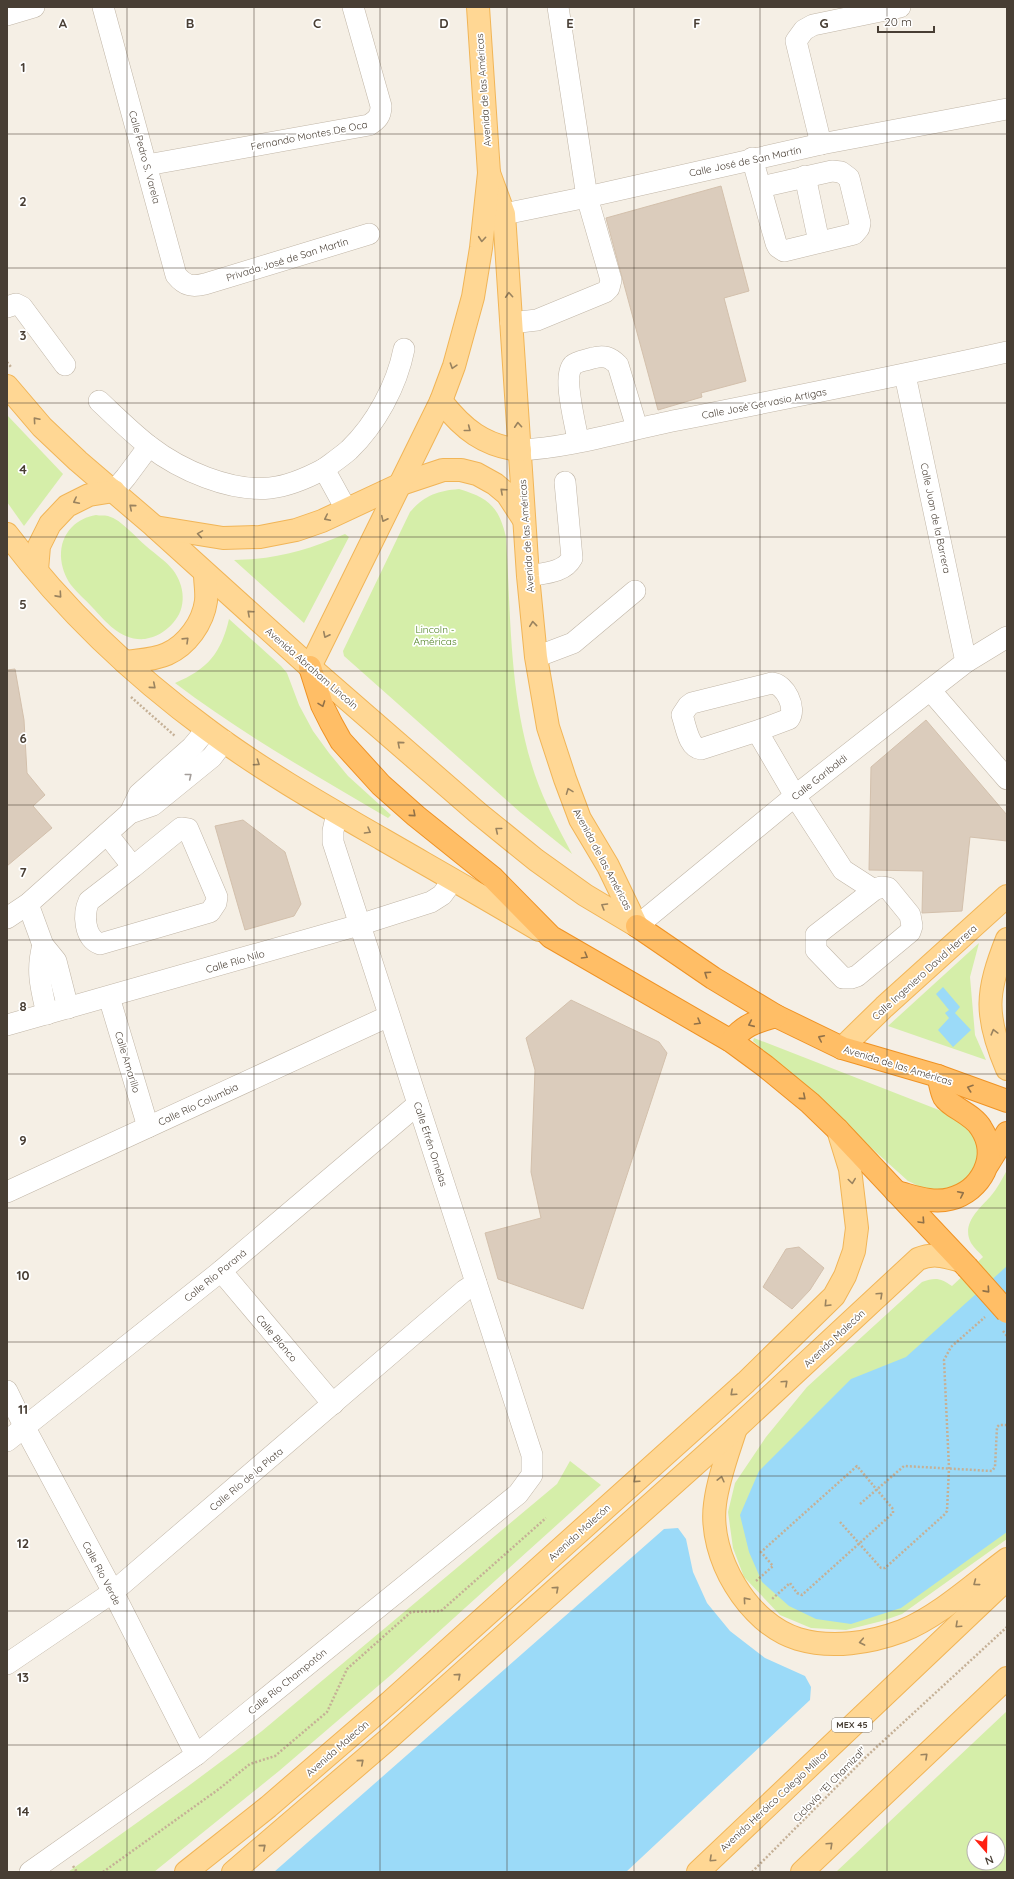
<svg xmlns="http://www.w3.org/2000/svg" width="1014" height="1879" font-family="Quicksand,sans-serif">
	<rect width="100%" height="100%" fill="#f5efe5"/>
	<g fill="#d5eea9" fill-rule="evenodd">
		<polygon points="7,415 63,474 24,526 7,502"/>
		<path d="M459,489C489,498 499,507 506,537C511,617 509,698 535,775C544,802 559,829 572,854L521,813L344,656L343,651L410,512C425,495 437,491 459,489Z"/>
		<path d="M96,515C100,516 104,515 108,516C122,520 135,537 146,546C155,554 166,561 173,570C185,586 187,608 173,623C165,632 156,637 145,639C121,641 107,623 92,607C86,600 77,593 71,585C59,568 56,543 72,527C79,520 86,517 96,515Z"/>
		<path d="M345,534L349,537L304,623L234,560C277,559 305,551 345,534Z"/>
		<path d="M229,619L281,666L287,673L299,705L313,731L329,753L348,776L391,815L388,818C315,775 242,734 175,683C208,669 221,653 229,619Z"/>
		<polygon points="979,943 970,977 975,1035 986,1060 888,1026"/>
		<path d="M754,1038L962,1119C966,1123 972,1128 974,1133C989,1167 959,1199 924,1189C919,1187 913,1183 908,1181L753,1041Z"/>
		<path d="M1007,1170V1539L902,1614L882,1621L846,1630L811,1628L780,1615L744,1577L733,1548L728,1512L735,1483L766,1437L807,1387L922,1282C935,1277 941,1278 952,1286L983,1257C980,1253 974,1248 971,1243C961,1224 979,1209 990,1197C997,1189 1002,1179 1007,1170Z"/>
		<polygon points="570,1461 601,1485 392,1674 279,1771 154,1872 68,1872 187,1787 262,1731 557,1484"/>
		<path d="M1007,1711V1872H836ZM974,1839H998V1863H974Z"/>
	</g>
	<g fill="#9bdaf8">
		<polygon points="943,987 960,1007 955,1013 971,1030 953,1047 938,1030 949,1018 945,1013 949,1010 936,994"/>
		<polygon points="1007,1266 1007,1532 901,1608 851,1624 816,1619 789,1606 762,1582 749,1552 740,1515 759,1471 851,1379 906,1357"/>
		<polygon points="678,1528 686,1539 693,1572 707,1603 730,1631 765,1658 805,1676 811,1687 810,1700 626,1872 274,1872 664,1529"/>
	</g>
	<g fill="#dbccbc" stroke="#d3c0ac">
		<polygon points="721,186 749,291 724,298 746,381 701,393 702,397 658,410 606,218"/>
		<polygon points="15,669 24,720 27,773 45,795 33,806 52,828 7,866 7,670"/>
		<polygon points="926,720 1007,815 1007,841 970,837 962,911 922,913 923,871 869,870 871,767"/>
		<polygon points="243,820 285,852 301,904 294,916 245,930 215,826"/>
		<polygon points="571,1000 659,1042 667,1053 583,1309 498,1279 485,1233 541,1218 531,1172 535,1070 526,1038"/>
		<polygon points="799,1247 824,1268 810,1290 792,1309 763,1287 786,1249"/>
	</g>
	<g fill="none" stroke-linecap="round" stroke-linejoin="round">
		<g stroke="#c1b6a7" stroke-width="22">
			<g id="minor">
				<path d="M103,7L176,275C185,286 192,287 205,284L369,234"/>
				<polyline points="7,15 34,7"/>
				<polyline points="821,144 796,41 804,30 813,25 900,7"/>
				<polyline points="752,158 776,243 778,247 784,251 854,234 859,228 860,223 849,178 841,172 832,171 761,187"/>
				<path d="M147,165L369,125C377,120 381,116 381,106L353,7"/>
				<polyline points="805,176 819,242"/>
				<polyline points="487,215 504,214 587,197 821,144 1007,109"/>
				<polyline points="7,307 16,304 22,307 65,365"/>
				<polyline points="511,323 537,320 605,292 609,288 611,280 587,197 558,7"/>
				<polyline points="905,375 966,662"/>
				<path d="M99,401C115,416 131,432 149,446C180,470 230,492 270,488C289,486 307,478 324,469"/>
				<path d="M578,441C576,425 562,377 573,365C577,361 587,360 593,358C604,355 610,357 618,365L637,428"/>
				<path d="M520,450C570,448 627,430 678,420C788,398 898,376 1007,352"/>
				<polyline points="114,491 126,477 149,446"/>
				<path d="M346,509L324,469C332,463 341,457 349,450C376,424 397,385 404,349"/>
				<path d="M528,576C544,573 564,573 572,558L565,482"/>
				<polyline points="536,657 573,643 635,591"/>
				<polyline points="930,690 1007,779"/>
				<path d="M757,731L789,719C797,708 785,684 772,683L692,703L688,706L682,715C686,726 688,747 701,749L757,731L795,796L843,870L874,890L881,887L888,888L910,915L912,926L910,932L857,976L851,978H843L816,950V935L874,890"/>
				<polyline points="130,813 139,794 192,747 207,729"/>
				<path d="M107,834L133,867L181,828L188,829L217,897L216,903L210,912L100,944C84,938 83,914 89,901L133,867"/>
				<polyline points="28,904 43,945 56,961 68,1008"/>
				<polyline points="7,918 28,904 130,813 153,805 212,757 224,741"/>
				<polyline points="637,926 795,796 930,690 966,662 1007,637"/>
				<path d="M43,945C36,971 41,988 47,1014"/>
				<polyline points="109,997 148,1127"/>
				<polyline points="7,1025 359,925 431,902 442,895 453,880"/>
				<polyline points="7,1192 389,1016"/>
				<polyline points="221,1271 333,1404"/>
				<polyline points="7,1391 25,1428 113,1592 196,1755"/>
				<polyline points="7,1441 221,1271 418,1104"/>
				<polyline points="7,1664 113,1592 465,1290 476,1283"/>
				<polyline points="30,1872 196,1755 518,1494 532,1475 532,1455 333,842 333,831 337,813"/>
			</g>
		</g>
		<g stroke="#f1b557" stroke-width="24">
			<g id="major">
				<polyline points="489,173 504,214 528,576 536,657 548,727 565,779 580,819 608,866 637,926"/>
				<polyline points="7,386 42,427 78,461 155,527 310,667 478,813 536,860 585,895 637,926"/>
				<path d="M441,401C463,429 484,446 520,450"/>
				<polyline points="155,527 223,538 260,537 296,530 322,521 401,484 443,470 461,470 477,474 495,484 507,494 524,520"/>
				<path d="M7,534C63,608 133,675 208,730C263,771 323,805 382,839C434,869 487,899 539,930"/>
				<polyline points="37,570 39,546 50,524 67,506 89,495 114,491"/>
				<path d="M125,662C139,660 154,660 167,654C187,645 203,623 206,601C207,592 205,583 205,574"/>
				<polyline points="310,667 441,401 454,366 473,297 481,248 489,173 478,7"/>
				<path d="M1007,939C986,992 984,1015 1007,1069"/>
				<polyline points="842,1048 884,1007 1007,896"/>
				<path d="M736,1428C728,1453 718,1479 715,1504C708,1556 748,1624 798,1639C832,1649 870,1643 902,1631C938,1617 976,1582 1007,1559"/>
				<polyline points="186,1872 268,1807 391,1701 746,1382 834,1296 845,1276 854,1251 857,1228 850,1169 838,1130"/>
				<path d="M233,1872L386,1741L736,1428L918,1259C933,1253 943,1256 958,1260"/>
				<polyline points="698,1872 1007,1579"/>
				<polyline points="802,1872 1007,1678"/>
			</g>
		</g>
		<g stroke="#ef9325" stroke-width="24">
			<g id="highway">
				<polyline points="310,667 322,705 331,723 341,741 381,785 416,816 492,877 551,937 731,1041 765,1066 810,1103 838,1130 967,1267"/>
				<polyline points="637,926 713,978 776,1016 842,1048 938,1076 1007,1101"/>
				<path d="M731,1041C745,1024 756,1022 776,1016"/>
				<polyline points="988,1164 1007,1133"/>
				<path d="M896,1192C913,1196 932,1204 950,1199C981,1191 1000,1157 981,1128C973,1114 950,1107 944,1097C941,1091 940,1082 938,1076"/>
			</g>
		</g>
		<g stroke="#c5b096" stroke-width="2.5" stroke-dasharray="2 2" stroke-linecap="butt">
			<polyline points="7,362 11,367"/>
			<polyline points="131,697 175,736"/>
			<polyline points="860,1504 904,1466 992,1471 995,1467 997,1427 999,1425 1007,1425"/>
			<polyline points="840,1522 881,1568 885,1568 945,1514 947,1511 949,1468 944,1360 951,1347 985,1317"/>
			<polyline points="756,1581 773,1566 761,1552 857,1466 893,1509 893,1513 802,1595 797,1593 790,1583 772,1599"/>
			<polyline points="73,1866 77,1872"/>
			<polyline points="103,1872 219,1789 250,1764 275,1756 327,1712 347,1669 411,1612 441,1611 546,1518"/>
			<polyline points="752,1872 868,1755 1007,1627"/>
		</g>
		<use href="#minor" stroke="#fff" stroke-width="21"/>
		<use href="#major" stroke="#ffd794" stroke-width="22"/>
		<use href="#highway" stroke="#ffbe66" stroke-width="22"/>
		<g stroke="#ef9325" stroke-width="24" stroke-linecap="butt">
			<polyline id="highway-bridge" points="967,1267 1007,1312"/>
		</g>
		<polyline stroke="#c5b096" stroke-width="2.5" stroke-dasharray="2 2" stroke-linecap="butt" points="1003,1331 1007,1336"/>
		<use href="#highway-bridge" stroke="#ffbe66" stroke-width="22"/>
	</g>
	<defs><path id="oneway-chevron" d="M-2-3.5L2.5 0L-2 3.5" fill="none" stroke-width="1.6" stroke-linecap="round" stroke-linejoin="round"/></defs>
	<g stroke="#9a835f">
		<use href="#oneway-chevron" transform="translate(482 239) rotate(95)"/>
		<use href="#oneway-chevron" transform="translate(509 295) rotate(-94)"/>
		<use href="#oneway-chevron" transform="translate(453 366) rotate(108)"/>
		<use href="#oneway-chevron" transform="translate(36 420) rotate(-131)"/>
		<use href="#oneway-chevron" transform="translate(518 425) rotate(-94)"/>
		<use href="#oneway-chevron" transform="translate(468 429) rotate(38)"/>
		<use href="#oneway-chevron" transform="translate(503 491) rotate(-138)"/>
		<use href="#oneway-chevron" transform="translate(76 501) rotate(153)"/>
		<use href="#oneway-chevron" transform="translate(132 507) rotate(-139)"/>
		<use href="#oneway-chevron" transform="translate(327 518) rotate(154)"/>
		<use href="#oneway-chevron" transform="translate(384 519) rotate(116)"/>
		<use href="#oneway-chevron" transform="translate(200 534) rotate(-171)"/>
		<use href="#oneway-chevron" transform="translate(59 595) rotate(48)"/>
		<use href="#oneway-chevron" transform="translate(250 613) rotate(-138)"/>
		<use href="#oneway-chevron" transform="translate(533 624) rotate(-96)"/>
		<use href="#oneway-chevron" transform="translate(326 635) rotate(116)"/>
		<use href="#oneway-chevron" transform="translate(186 640) rotate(-44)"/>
		<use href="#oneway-chevron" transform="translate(153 686) rotate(40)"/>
		<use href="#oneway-chevron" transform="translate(400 744) rotate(-139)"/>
		<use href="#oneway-chevron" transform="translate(257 763) rotate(34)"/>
		<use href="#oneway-chevron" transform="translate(569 791) rotate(-111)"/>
		<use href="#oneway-chevron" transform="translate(498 830) rotate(-141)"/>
		<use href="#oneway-chevron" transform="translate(368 831) rotate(30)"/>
		<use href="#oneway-chevron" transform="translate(604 906) rotate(-149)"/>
		<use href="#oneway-chevron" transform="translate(994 1032) rotate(-105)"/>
		<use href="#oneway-chevron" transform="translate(852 1181) rotate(82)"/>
		<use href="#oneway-chevron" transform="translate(880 1295) rotate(-43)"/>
		<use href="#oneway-chevron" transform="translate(827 1304) rotate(134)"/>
		<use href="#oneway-chevron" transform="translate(785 1383) rotate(-43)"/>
		<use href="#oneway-chevron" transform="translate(733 1393) rotate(138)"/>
		<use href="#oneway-chevron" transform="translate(721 1479) rotate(-76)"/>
		<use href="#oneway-chevron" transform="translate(636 1480) rotate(138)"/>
		<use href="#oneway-chevron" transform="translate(976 1583) rotate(143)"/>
		<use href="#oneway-chevron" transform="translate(556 1589) rotate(-42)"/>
		<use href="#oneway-chevron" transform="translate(746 1600) rotate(-131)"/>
		<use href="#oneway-chevron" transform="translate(958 1625) rotate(137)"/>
		<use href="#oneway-chevron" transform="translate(862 1642) rotate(169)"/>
		<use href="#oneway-chevron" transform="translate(458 1676) rotate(-42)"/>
		<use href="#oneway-chevron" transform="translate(925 1756) rotate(-43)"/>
		<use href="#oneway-chevron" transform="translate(361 1762) rotate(-41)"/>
		<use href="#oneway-chevron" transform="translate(830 1845) rotate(-43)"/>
		<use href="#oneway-chevron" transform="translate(263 1847) rotate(-40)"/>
		<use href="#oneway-chevron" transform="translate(712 1859) rotate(137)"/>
	</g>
	<g stroke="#917148">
		<use href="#oneway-chevron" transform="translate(322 704) rotate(70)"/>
		<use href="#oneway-chevron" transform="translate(413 814) rotate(41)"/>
		<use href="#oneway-chevron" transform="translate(585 956) rotate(30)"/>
		<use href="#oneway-chevron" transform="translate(707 974) rotate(-146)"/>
		<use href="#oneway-chevron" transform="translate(698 1022) rotate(30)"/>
		<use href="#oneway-chevron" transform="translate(751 1024) rotate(156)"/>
		<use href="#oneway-chevron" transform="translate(821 1038) rotate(-154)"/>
		<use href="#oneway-chevron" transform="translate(970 1088) rotate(-161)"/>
		<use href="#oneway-chevron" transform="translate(803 1097) rotate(40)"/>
		<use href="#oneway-chevron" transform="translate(961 1194) rotate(-26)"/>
		<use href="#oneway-chevron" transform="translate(922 1221) rotate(47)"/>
		<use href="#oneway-chevron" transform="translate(987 1290) rotate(48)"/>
	</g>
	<use stroke="#a49e9a" href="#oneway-chevron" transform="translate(189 776) rotate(-39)"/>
	<path fill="none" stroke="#483e34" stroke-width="1" stroke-opacity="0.55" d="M127,7V1872M254,7V1872M380,7V1872M507,7V1872M634,7V1872M760,7V1872M887,7V1872M7,134H1007M7,268H1007M7,403H1007M7,537H1007M7,671H1007M7,805H1007M7,940H1007M7,1074H1007M7,1208H1007M7,1342H1007M7,1476H1007M7,1611H1007M7,1745H1007"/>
	<g text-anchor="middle" stroke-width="3.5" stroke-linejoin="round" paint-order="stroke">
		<rect fill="#fff" stroke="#7f7871" stroke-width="1" x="832" y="1718" width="40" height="14" rx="3"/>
		<g font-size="9" font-weight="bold" fill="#483e34">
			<text x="852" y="1728">MEX 45</text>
		</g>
		<g font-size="10" fill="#483e34" stroke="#fff">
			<text transform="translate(483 90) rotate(-94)" y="4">Avenida de las Américas</text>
			<text transform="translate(309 135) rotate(-11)" y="4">Fernando Montes De Oca</text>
			<text transform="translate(145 157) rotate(75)" y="4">Calle Pedro S. Varela</text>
			<text transform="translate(745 161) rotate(-12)" y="4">Calle José de San Martín</text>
			<text transform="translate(287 259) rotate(-17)" y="4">Privada José de San Martín</text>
			<text transform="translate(764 403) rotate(-11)" y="4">Calle José Gervasio Artigas</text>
			<text transform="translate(936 518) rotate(78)" y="4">Calle Juan de la Barrera</text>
			<text transform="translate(526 536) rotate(-94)" y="4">Avenida de las Américas</text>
			<text transform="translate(312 668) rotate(41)" y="4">Avenida Abraham Lincoln</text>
			<text transform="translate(819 777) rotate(-38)" y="4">Calle Garibaldi</text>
			<text transform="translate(603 859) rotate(62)" y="4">Avenida de las Américas</text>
			<text transform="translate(235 961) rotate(-16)" y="4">Calle Río Nilo</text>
			<text transform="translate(924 972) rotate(-42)" y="4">Calle Ingeniero David Herrera</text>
			<text transform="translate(128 1062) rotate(73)" y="4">Calle Amarillo</text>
			<text transform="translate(898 1065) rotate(17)" y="4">Avenida de las Américas</text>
			<text transform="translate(198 1104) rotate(-25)" y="4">Calle Río Columbia</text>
			<text transform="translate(431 1144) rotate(72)" y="4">Calle Efrén Ornelas</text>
			<text transform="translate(215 1275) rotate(-39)" y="4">Calle Río Paraná</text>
			<text transform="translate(277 1338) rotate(50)" y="4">Calle Blanco</text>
			<text transform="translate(834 1338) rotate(-43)" y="4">Avenida Malecón</text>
			<text transform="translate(246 1479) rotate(-40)" y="4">Calle Río de la Plata</text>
			<text transform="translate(579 1532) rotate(-42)" y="4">Avenida Malecón</text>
			<text transform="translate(102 1573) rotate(62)" y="4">Calle Río Verde</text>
			<text transform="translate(287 1681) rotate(-39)" y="4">Calle Río Champotón</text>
			<text transform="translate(337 1748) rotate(-41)" y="4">Avenida Malecón</text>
			<text transform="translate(829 1784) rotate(-46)" y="4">Ciclovía "El Chamizal"</text>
			<text transform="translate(774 1800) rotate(-43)" y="4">Avenida Heróico Colegio Militar</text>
		</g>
		<g font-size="10" fill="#4d8020" stroke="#fff">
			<text x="435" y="633">Lincoln -<tspan x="435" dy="12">Américas</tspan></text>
		</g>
	</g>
	<g font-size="13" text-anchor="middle" font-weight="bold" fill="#483e34" stroke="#fff" stroke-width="3.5" stroke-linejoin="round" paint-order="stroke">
		<text x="63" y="28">A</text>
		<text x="190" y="28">B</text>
		<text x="317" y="28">C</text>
		<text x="444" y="28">D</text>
		<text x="570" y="28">E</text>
		<text x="697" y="28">F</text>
		<text x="824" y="28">G</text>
		<text x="23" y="72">1</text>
		<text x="23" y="206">2</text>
		<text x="23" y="340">3</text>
		<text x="23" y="474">4</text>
		<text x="23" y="609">5</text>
		<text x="23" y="743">6</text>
		<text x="23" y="877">7</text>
		<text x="23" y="1011">8</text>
		<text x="23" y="1145">9</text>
		<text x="23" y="1280">10</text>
		<text x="23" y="1414">11</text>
		<text x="23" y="1548">12</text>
		<text x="23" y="1682">13</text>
		<text x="23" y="1816">14</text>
	</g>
	<rect width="1014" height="1879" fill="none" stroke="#483e34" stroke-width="16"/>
	<g transform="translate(986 1851) rotate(160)"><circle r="19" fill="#ffffff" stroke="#b6b2ae"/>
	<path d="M0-3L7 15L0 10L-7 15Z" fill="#ff2112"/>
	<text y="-6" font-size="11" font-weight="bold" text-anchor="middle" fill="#483e34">N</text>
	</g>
	<path d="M878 26v6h56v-6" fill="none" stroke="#483e34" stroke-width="2"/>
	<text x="884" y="26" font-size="12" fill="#483e34" stroke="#ffffff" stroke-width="3" paint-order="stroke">20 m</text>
</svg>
